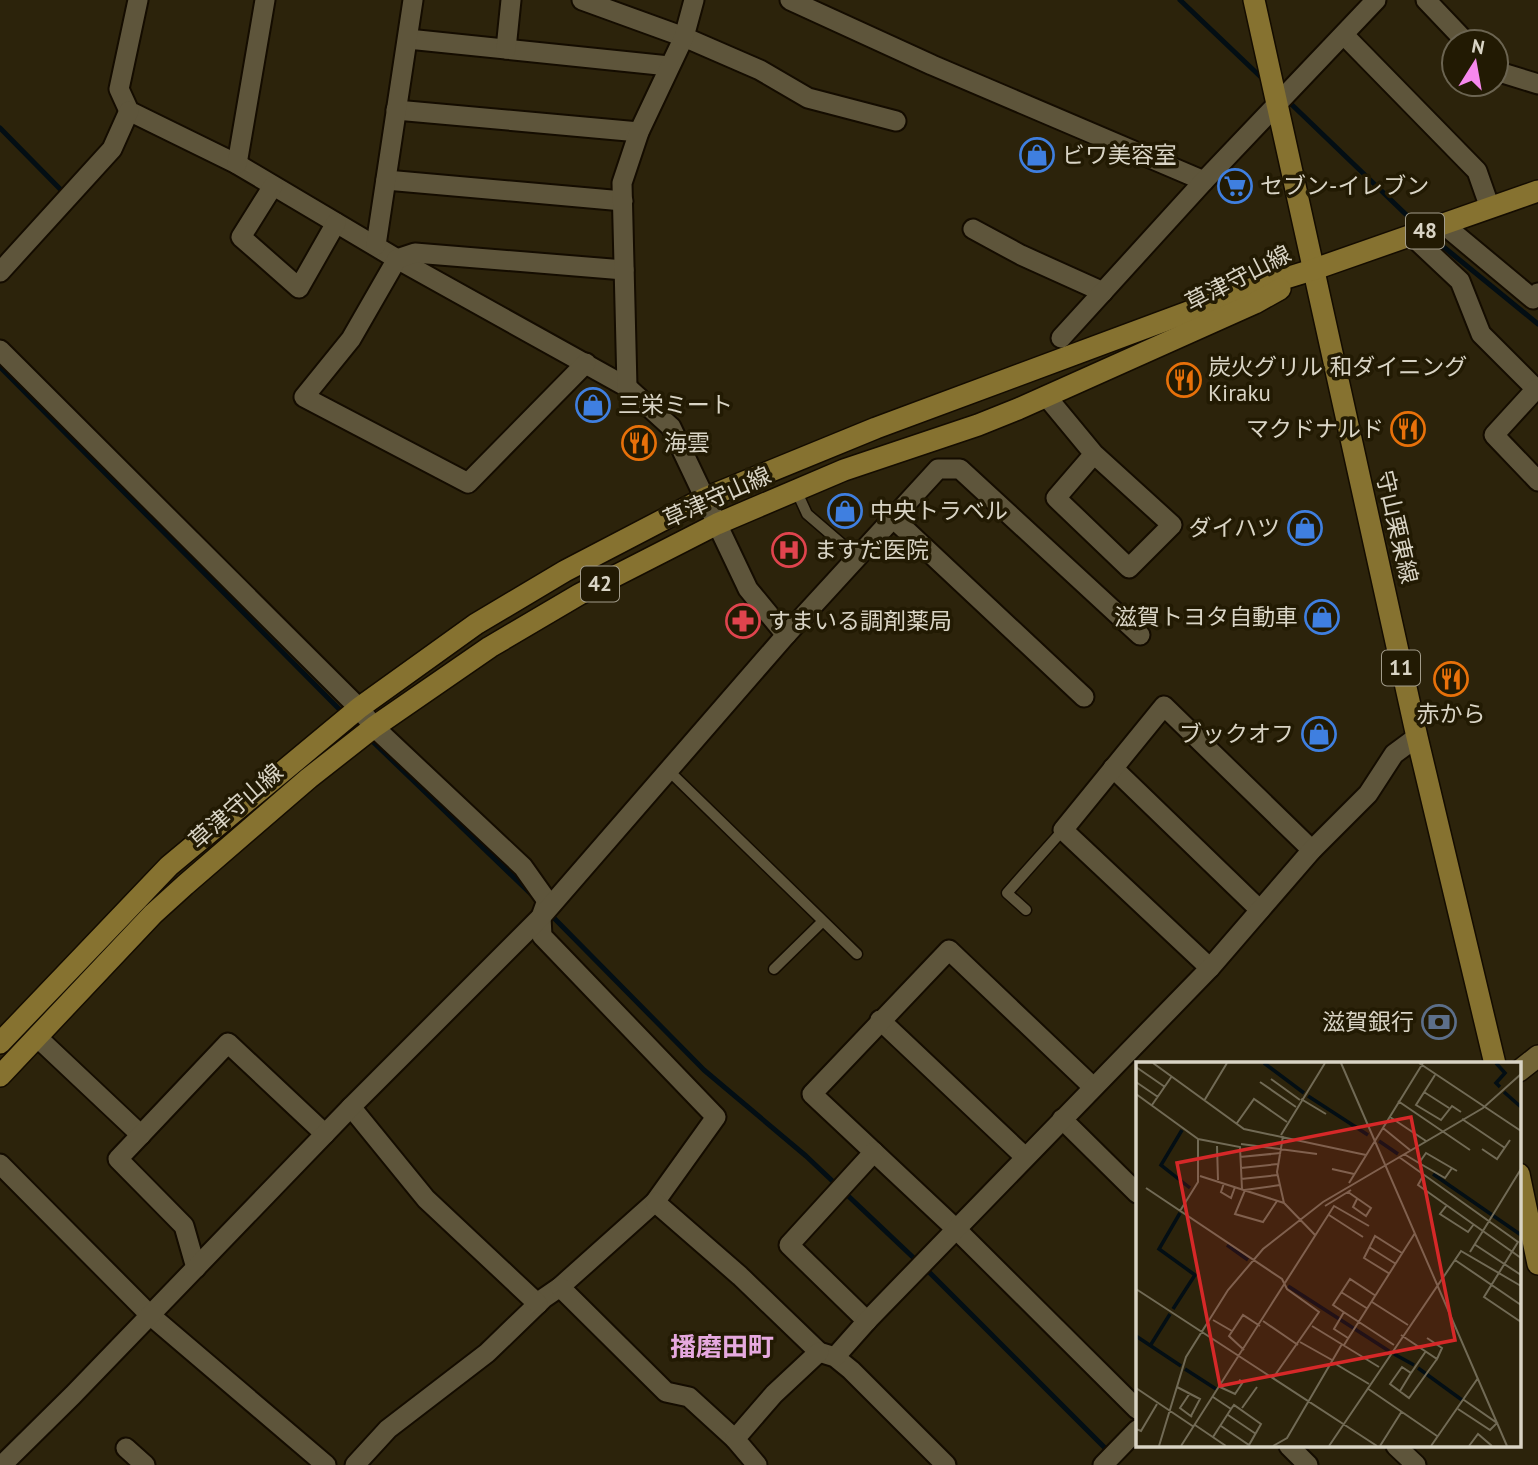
<svg xmlns="http://www.w3.org/2000/svg" width="1538" height="1465" font-family="'PT Sans','Noto Sans JP',sans-serif">
	<rect width="100%" height="100%" fill="#2c230b"/>
	<g fill="none" stroke-linecap="round" stroke-linejoin="round">
		<g stroke="#030e14" stroke-width="5">
			<polyline points="1180,0 1264,80"/>
			<polyline points="1287,100 1419,227"/>
			<polyline points="0,128 64,193"/>
			<polyline points="1429,235 1538,324"/>
			<polyline points="0,367 343,713"/>
			<polyline points="368,737 532,895"/>
			<polyline points="549,913 704,1070 806,1156 918,1262"/>
			<polyline points="925,1268 1109,1452"/>
		</g>
		<g stroke="#140c00" stroke-width="13">
			<g id="lane">
				<polyline points="796,490 807,514 857,557"/>
				<polyline points="668,770 857,954"/>
				<polyline points="1026,910 1007,893 1063,830"/>
				<polyline points="774,969 822,922"/>
			</g>
		</g>
		<g stroke="#140c00" stroke-width="23">
			<g id="street">
				<polyline points="138,0 119,89 129,111 237,164 397,259 627,387 671,427 748,589 786,635"/>
				<polyline points="582,0 684,37 760,70 808,98 896,121"/>
				<polyline points="790,0 932,65 1204,181"/>
				<polyline points="1426,0 1466,42"/>
				<polyline points="1344,35 1477,171 1490,208"/>
				<polyline points="408,39 669,66"/>
				<polyline points="506,49 511,0"/>
				<polyline points="1496,71 1538,84"/>
				<polyline points="396,110 639,132"/>
				<polyline points="237,164 265,0"/>
				<polyline points="386,180 623,201"/>
				<polyline points="273,186 241,237 299,288 336,223"/>
				<polyline points="1443,224 1533,299 1538,293"/>
				<polyline points="973,229 1021,255 1103,292"/>
				<polyline points="1411,235 1460,281 1481,334 1538,391"/>
				<polyline points="376,245 413,0"/>
				<polyline points="0,272 112,149 129,111"/>
				<polyline points="1061,338 1204,181 1376,0"/>
				<polyline points="0,350 359,708 374,727 523,867 545,898 546,903 541,917 542,936 716,1117 655,1202 560,1287 544,1298 487,1353 388,1429 355,1465"/>
				<polyline points="586,363 468,483 304,397 351,339 397,259 415,253 624,270"/>
				<polyline points="627,387 622,183 639,132 684,37 694,0"/>
				<polyline points="1536,389 1494,435 1538,481"/>
				<polyline points="1046,396 1094,454 1172,525 1129,568 1056,498 1094,454"/>
				<polyline points="894,519 1084,697"/>
				<polyline points="1113,768 1260,910"/>
				<polyline points="1210,968 1063,830 1164,706 1312,850"/>
				<polyline points="880,1020 1025,1157"/>
				<polyline points="37,1037 141,1135"/>
				<polyline points="1093,1087 949,950 812,1094 957,1230 1137,1409"/>
				<polyline points="351,1107 426,1199 538,1304"/>
				<polyline points="1062,1119 1137,1193"/>
				<polyline points="0,1164 150,1315 326,1465"/>
				<polyline points="655,1202 740,1276 819,1352 835,1357 851,1370 946,1465"/>
				<polyline points="196,1268 184,1226 118,1159 228,1043 325,1134"/>
				<polyline points="560,1287 666,1392 689,1397 735,1439"/>
				<polyline points="867,1321 789,1245 874,1152"/>
				<polyline points="835,1357 867,1321 1210,968 1312,850 1368,794 1394,754 1417,737"/>
				<polyline points="1289,1446 1308,1465"/>
				<polyline points="1396,1446 1416,1465"/>
				<polyline points="126,1448 145,1465"/>
				<polyline points="2,1465 73,1395 351,1107 541,917 786,635 938,469 960,469 1140,635"/>
				<polyline points="757,1465 735,1439 774,1394 819,1352"/>
				<polyline points="1103,1465 1137,1430"/>
			</g>
		</g>
		<g stroke="#140c00" stroke-width="24">
			<polyline id="secondary" points="1519,1071 1538,1056"/>
		</g>
		<g stroke="#140c00" stroke-width="24">
			<g id="primary">
				<polyline points="1254,0 1417,737 1495,1064"/>
				<polyline points="0,1043 169,866 359,708 476,624 565,571 705,498 876,428 1250,289 1312,270 1538,191"/>
				<polyline points="0,1076 153,914 185,885 309,778 374,727 490,647 580,594 717,524 844,470 978,425 1018,409 1255,303 1280,289"/>
				<polyline points="1519,1174 1538,1264"/>
			</g>
		</g>
		<use href="#lane" stroke="#5e553b" stroke-width="10"/>
		<use href="#street" stroke="#5e553b" stroke-width="19"/>
		<use href="#secondary" stroke="#726436" stroke-width="21"/>
		<use href="#primary" stroke="#867230" stroke-width="21"/>
	</g>
	<defs>
		<g id="shop-ring" transform="scale(1.75)"><circle r="9.5" fill="#221a03" stroke="#3f7fe0" stroke-width="1.5"/><path d="M-5-2.5h2.3a2.7 3.5 0 0 1 5.4 0H5L5.5 6h-11ZM-1.5-2.5h3a1.5 2.3 0 0 0-3 0Z" fill="#3f7fe0"/></g>
		<g id="supermarket-ring" transform="scale(1.75)"><circle r="9.5" fill="#221a03" stroke="#3f7fe0" stroke-width="1.5"/><path d="M-6-5.5h2.5l.6 2H6L4.5 2H-2.5L-4.4-4H-6ZM-1.5 3.2a1.3 1.3 0 1 0 .1 0ZM3 3.2a1.3 1.3 0 1 0 .1 0Z" fill="#3f7fe0"/></g>
		<g id="restaurant-ring" transform="scale(1.75)"><circle r="9.5" fill="#221a03" stroke="#e8710a" stroke-width="1.5"/><path d="M-5-6h1v4h1v-4h1v4h1v-4h1v5L-1.5 .5V6h-2V.5L-5-1ZM5-6V6H3V1.5H1.5Q1.5-4 5-6Z" fill="#e8710a"/></g>
		<g id="hospital-ring" transform="scale(1.75)"><circle r="9.5" fill="#221a03" stroke="#e0444e" stroke-width="1.5"/><path d="M-5-5h3v3.5h4V-5h3V5h-3V1.5h-4V5h-3Z" fill="#e0444e"/></g>
		<g id="pharmacy-ring" transform="scale(1.75)"><circle r="9.5" fill="#221a03" stroke="#e0444e" stroke-width="1.5"/><path d="M-2-6h4v4h4v4h-4v4h-4v-4h-4v-4h4Z" fill="#e0444e"/></g>
		<g id="bank-ring" transform="scale(1.75)"><circle r="9.5" fill="#221a03" stroke="#5c6f8a" stroke-width="1.5"/><path d="M-6-4H6V4H-6ZM0-2.3a2.3 2.3 0 1 0 0 4.6a2.3 2.3 0 1 0 0-4.6Z" fill="#5c6f8a"/></g>
	</defs>
	<g fill-rule="evenodd">
		<use href="#shop-ring" x="1037" y="155"/>
		<use href="#supermarket-ring" x="1235" y="186"/>
		<use href="#restaurant-ring" x="1184" y="380"/>
		<use href="#shop-ring" x="593" y="405"/>
		<use href="#restaurant-ring" x="1408" y="429"/>
		<use href="#restaurant-ring" x="639" y="443"/>
		<use href="#shop-ring" x="845" y="511"/>
		<use href="#shop-ring" x="1305" y="528"/>
		<use href="#hospital-ring" x="789" y="550"/>
		<use href="#shop-ring" x="1322" y="617"/>
		<use href="#pharmacy-ring" x="743" y="621"/>
		<use href="#restaurant-ring" x="1451" y="679"/>
		<use href="#shop-ring" x="1319" y="734"/>
		<use href="#bank-ring" x="1439" y="1022"/>
	</g>
	<g text-anchor="middle" stroke-width="7" stroke-linejoin="round" paint-order="stroke">
		<g fill="#221a03" stroke="#a29c8b" stroke-width="2">
			<rect x="1406" y="213.5" width="38" height="35" rx="5"/>
			<rect x="581" y="566.5" width="38" height="35" rx="5"/>
			<rect x="1382" y="650.5" width="38" height="35" rx="5"/>
		</g>
		<g font-size="21" font-weight="bold" fill="#d9d4c5">
			<text x="1425" y="238">48</text>
			<text x="600" y="591">42</text>
			<text x="1401" y="675">11</text>
		</g>
		<g font-size="23" fill="#d9d4c5" stroke="#221a03" text-anchor="start">
			<text x="1062" y="163">ビワ美容室</text>
			<text x="1260" y="194">セブン-イレブン</text>
			<text x="1208" y="375">炭火グリル 和ダイニング<tspan x="1208" dy="26">Kiraku</tspan></text>
			<text x="618" y="413">三栄ミート</text>
			<text x="1384" y="437" text-anchor="end">マクドナルド</text>
			<text x="664" y="451">海雲</text>
			<text x="870" y="519">中央トラベル</text>
			<text x="1280" y="536" text-anchor="end">ダイハツ</text>
			<text x="814" y="558">ますだ医院</text>
			<text x="1298" y="625" text-anchor="end">滋賀トヨタ自動車</text>
			<text x="768" y="629">すまいる調剤薬局</text>
			<text x="1451" y="722" text-anchor="middle">赤から</text>
			<text x="1294" y="742" text-anchor="end">ブックオフ</text>
			<text x="1414" y="1030" text-anchor="end">滋賀銀行</text>
		</g>
		<g font-size="23" fill="#d9d4c5" stroke="#221a03">
			<text transform="translate(1238 278) rotate(-27)" y="8">草津守山線</text>
			<text transform="translate(717 497) rotate(-24)" y="8">草津守山線</text>
			<text transform="translate(1397 527) rotate(77)" y="8">守山栗東線</text>
			<text transform="translate(236 806) rotate(-41)" y="8">草津守山線</text>
		</g>
		<g font-size="26" font-weight="bold" fill="#e6a9df" stroke="#221a03">
			<text x="722" y="1356">播磨田町</text>
		</g>
	</g>
	<g transform="translate(1136 1062)">
		<rect width="385" height="385" fill="#2c230b"/>
		<path fill="none" stroke="#030e14" stroke-width="3.5" d="M128,1L168,31M360,1L369,11L360,21L364,25M368,30L385,45M172,34L232,73M46,68L25,103L54,126M243,79L262,92M297,112L385,173M91,183L112,198M152,224L253,289M37,247L59,213L23,187L44,151M0,274L45,304M14,284L34,252M258,292L278,303M282,306L326,338M49,307L80,327"/>
		<path fill="none" stroke="#716a55" stroke-width="2" d="M17,1L108,67L230,93M205,1L371,384M283,1L385,69M0,5L29,25M299,13L280,43L305,58L316,44L325,50M135,17L164,38M0,20L22,35M124,20L160,45M288,30L313,46M0,32L62,77V120L44,149M165,37L190,52M68,39L91,1M262,39L334,88M16,43L36,14M254,55L290,79M326,57L369,86M101,61L118,37L151,60M247,66L274,88M145,73L189,1M147,74L141,110L148,141M62,77L104,85L106,127M105,82L181,92M81,84L82,118M346,87L361,97L374,78M268,92L283,101L290,91L321,109M104,95L145,91M263,95L382,180L348,235L385,260M283,101L309,116L316,106M105,106L142,102M196,107L218,112M64,114L148,141L180,174M287,114L282,123L385,196M105,117L142,113M88,121L85,130L95,136L99,125M213,121L287,1M10,126L146,217L151,227L183,250L137,316M212,130L235,146L230,154L217,145L221,137M141,139L127,160L99,152L109,128L144,123M311,143L304,152L332,170L338,162M189,144L215,128M193,153L227,175M338,182L385,213M233,185L260,202M334,190L385,107M319,198L385,243M254,212L228,196L239,174L266,191M0,227L241,384M205,230L232,247M240,234L214,217L197,243L258,283M236,240L272,263M208,250L198,267L212,276M77,258L96,269M127,259L162,283M176,264L243,305M265,273L301,297L306,286L291,276M164,280L196,298M208,283L279,171M108,288L93,274L107,253L124,264M290,289L275,311L266,305L254,322L273,336L301,297M198,301L233,322M41,325L64,337L55,354M84,325L99,332L107,320L103,318M0,326L58,365M231,326L301,374M264,329L275,311M54,331L44,346L56,355M77,335L95,347M106,346L121,325M322,347L354,368L361,361L328,338M92,353L120,372M59,363L90,384M0,367L5,369L21,342M77,375L95,347L98,343L125,362L113,383L85,364M23,384L50,295L92,228L127,187L187,140L347,46L385,12M45,384L198,144L233,164M137,384L151,376L206,282M193,384L325,189L385,224M244,384L266,349M295,384L342,316M333,384L342,372L356,384"/>
		<path fill="#d62828" fill-opacity="0.15" stroke="#d62828" stroke-width="3.5" d="M275,55L319,278L84,324L41,101Z"/>
		<rect width="385" height="385" fill="none" stroke="#d9d4c5" stroke-width="3.5"/>
	</g>
	<g transform="translate(1475 63) rotate(11)"><circle r="33" fill="#221a03" stroke="#6b6451" stroke-width="2"/>
	<path d="M0-5L12 26L0 18L-12 26Z" fill="#f688ed"/>
	<text y="-10" font-size="19" font-weight="bold" text-anchor="middle" fill="#d9d4c5">N</text>
	</g>
</svg>
